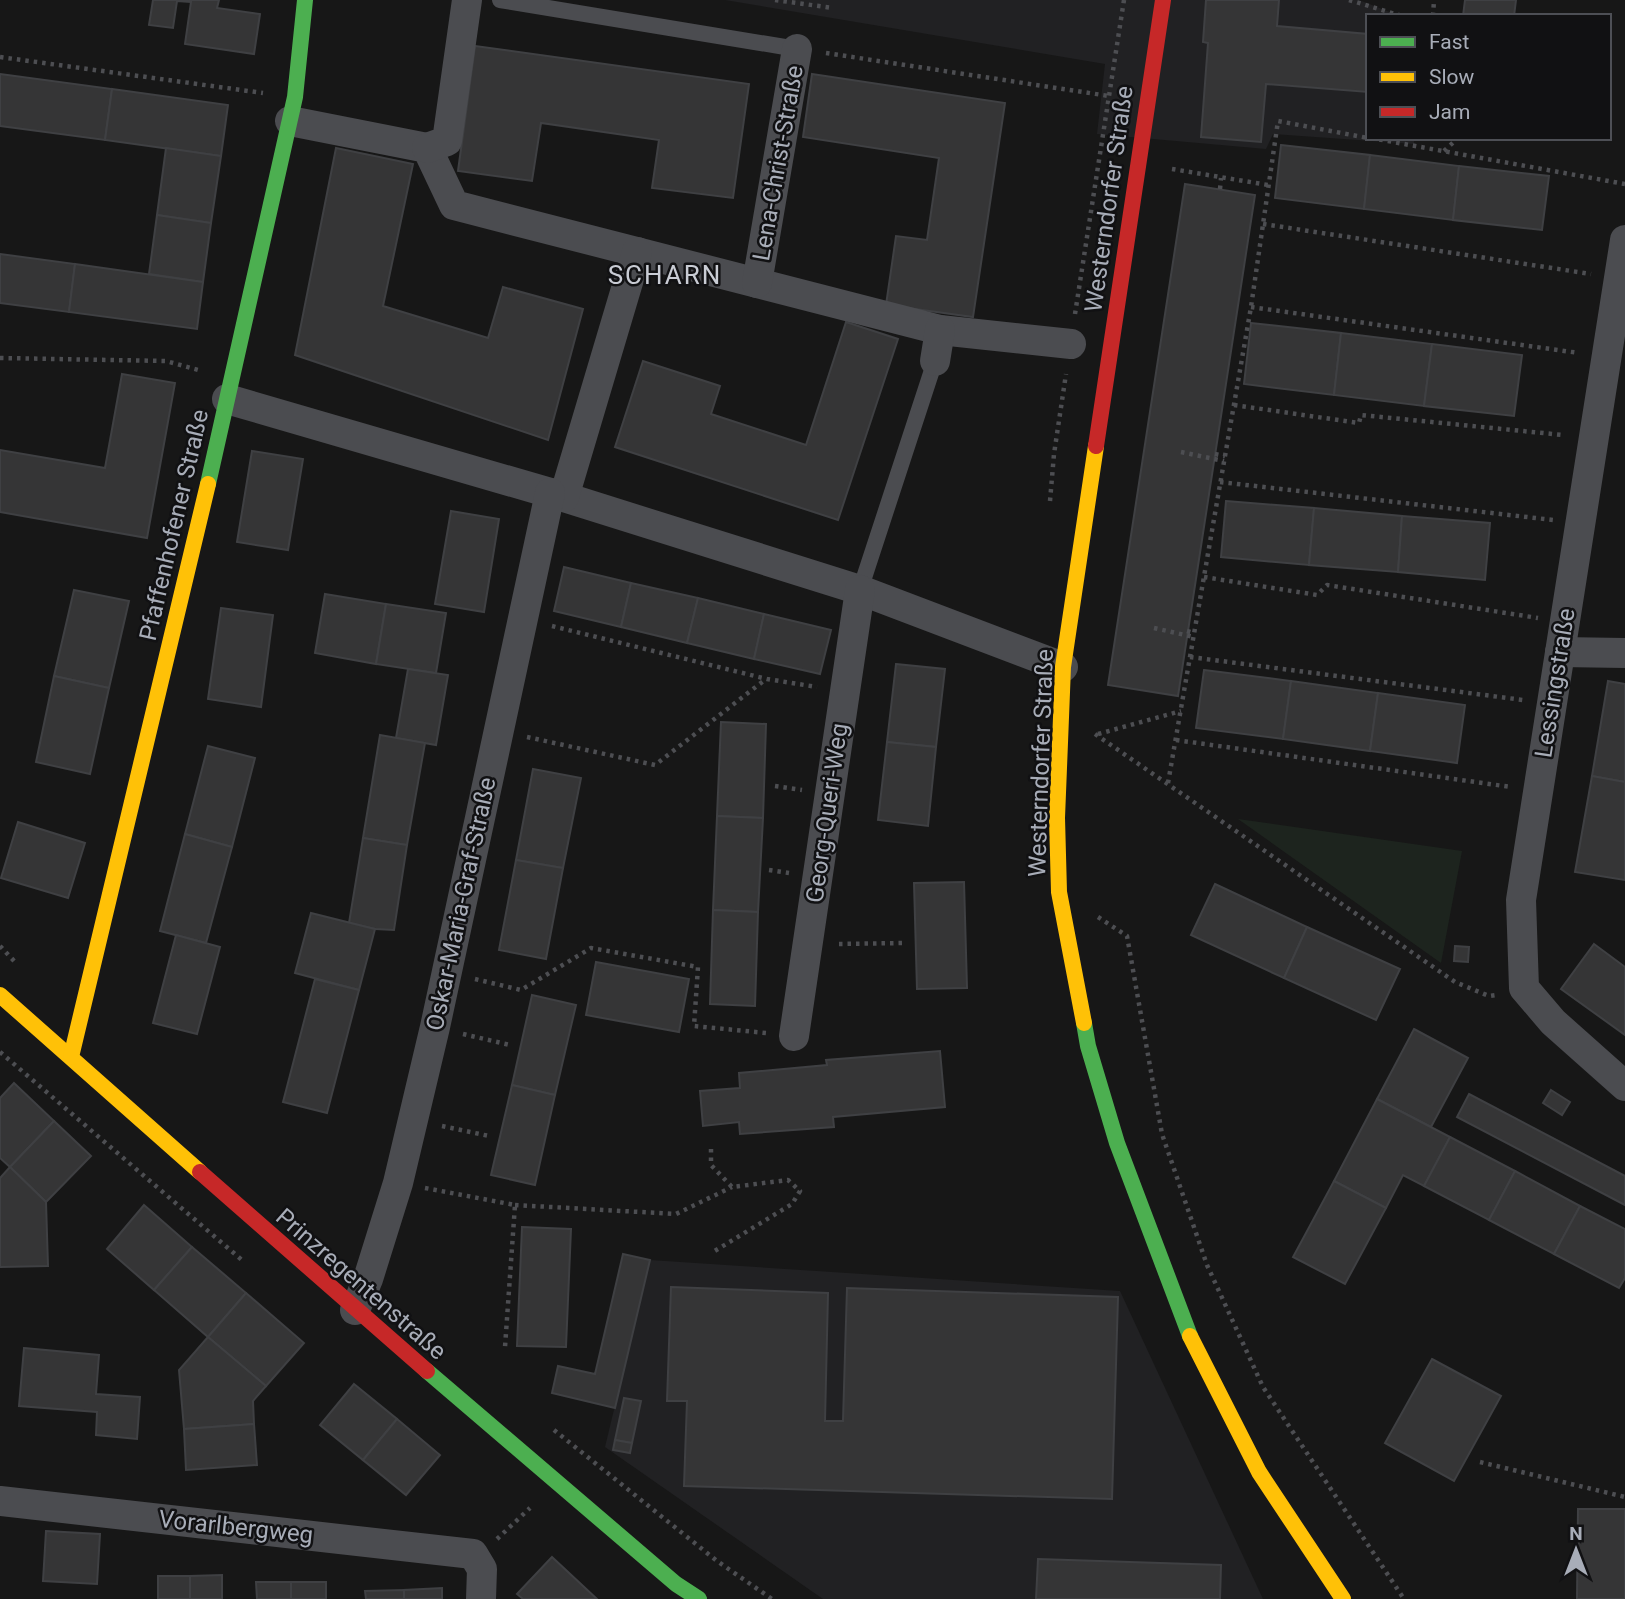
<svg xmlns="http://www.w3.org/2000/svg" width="1625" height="1599" font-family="Roboto,sans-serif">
	<rect width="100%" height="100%" fill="#171717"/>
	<g fill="#212123">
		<polygon points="725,0 1359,0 1400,16 1368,16 1368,138 1414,138 1414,144 1273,134 1266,149 1097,134 1105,64"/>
		<polygon points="650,1260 1120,1291 1263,1599 823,1599 605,1447"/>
	</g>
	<polygon fill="#1d241e" points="1238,819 1462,851 1441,963"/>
	<g fill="#353536" stroke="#3f4043" stroke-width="2">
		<polygon points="153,0 219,0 217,8 260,14 254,54 185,44 191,2 177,1 173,28 149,25"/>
		<polygon points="1206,0 1279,0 1277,26 1368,34 1368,92 1266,84 1261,142 1201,137 1208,43 1203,42"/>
		<polygon points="1465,0 1516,0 1514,16 1463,16"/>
		<polygon points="475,46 749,84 733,198 652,188 659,140 541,123 532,181 458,171"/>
		<polygon points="0,74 112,89 105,140 0,126"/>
		<polygon points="812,74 1005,103 973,317 886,305 896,236 927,240 939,158 803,137"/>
		<polygon points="112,89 228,105 221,156 105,140"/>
		<polygon points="1281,145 1370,155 1364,209 1275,198"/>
		<polygon points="166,148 221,156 211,223 157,215"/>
		<polygon points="336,148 413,164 383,306 488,338 503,287 583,309 548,440 295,355"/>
		<polygon points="1370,155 1459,166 1453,220 1364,209"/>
		<polygon points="1459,166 1549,176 1542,230 1453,220"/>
		<polygon points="1185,184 1255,195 1178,696 1108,685"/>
		<polygon points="157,215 211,223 203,282 149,274"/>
		<polygon points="0,254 75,264 69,312 0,303"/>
		<polygon points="75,264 203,282 197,329 69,312"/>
		<polygon points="846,322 898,339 838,520 615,447 643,361 720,386 711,414 806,445"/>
		<polygon points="1251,323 1341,333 1334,395 1244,384"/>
		<polygon points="1341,333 1432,344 1424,406 1334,395"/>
		<polygon points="1432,344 1522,355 1514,416 1424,406"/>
		<polygon points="122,374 175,383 147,538 0,512 0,450 105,468"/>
		<polygon points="252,451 303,459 288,550 237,542"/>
		<polygon points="1226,501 1314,508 1309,565 1221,557"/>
		<polygon points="1314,508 1402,516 1398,572 1309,565"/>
		<polygon points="451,511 499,519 484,612 435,604"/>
		<polygon points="1402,516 1490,523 1485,580 1398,572"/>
		<polygon points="564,567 631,583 621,627 554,611"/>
		<polygon points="631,583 698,598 687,643 621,627"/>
		<polygon points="74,590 129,601 109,688 54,676"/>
		<polygon points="325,594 386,604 376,664 315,653"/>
		<polygon points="698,598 764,614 754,659 687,643"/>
		<polygon points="386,604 446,613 436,673 376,664"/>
		<polygon points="221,608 273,615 261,707 208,699"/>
		<polygon points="764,614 831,630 820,674 754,659"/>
		<polygon points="896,664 945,669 936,747 887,742"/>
		<polygon points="408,669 448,675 436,745 396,738"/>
		<polygon points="1204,670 1291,681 1283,739 1196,728"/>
		<polygon points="54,676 109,688 90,774 36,762"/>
		<polygon points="1291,681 1378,693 1370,751 1283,739"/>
		<polygon points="1608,681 1625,684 1625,782 1592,776"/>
		<polygon points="1378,693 1465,705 1457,763 1370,751"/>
		<polygon points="721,722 766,724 763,818 717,816"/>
		<polygon points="380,735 425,743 407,845 363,838"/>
		<polygon points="887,742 936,747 928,826 878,820"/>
		<polygon points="208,746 255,758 232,847 185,834"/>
		<polygon points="533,769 581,778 563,868 516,860"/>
		<polygon points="1592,776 1625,782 1625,880 1575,872"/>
		<polygon points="717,816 763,818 758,912 713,910"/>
		<polygon points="18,822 85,843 68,898 1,878"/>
		<polygon points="185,834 232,847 206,943 160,931"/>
		<polygon points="363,838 407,845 394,930 375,929 349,923"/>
		<polygon points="516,860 563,868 546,959 499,950"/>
		<polygon points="964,882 967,988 917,989 914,883"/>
		<polygon points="1215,884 1307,927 1284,978 1191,935"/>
		<polygon points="713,910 758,912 755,1006 710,1004"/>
		<polygon points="311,913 375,929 359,990 295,973"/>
		<polygon points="1307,927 1400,969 1376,1020 1284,978"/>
		<polygon points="176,935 220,947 197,1034 153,1023"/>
		<polygon points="1594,944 1625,967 1625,1035 1561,989"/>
		<polygon points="1455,946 1469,947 1468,962 1454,961"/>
		<polygon points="596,962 689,979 679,1032 586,1015"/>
		<polygon points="315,979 359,990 327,1113 283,1102"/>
		<polygon points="532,995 576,1005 555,1095 512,1085"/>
		<polygon points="1414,1029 1468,1058 1431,1127 1377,1099"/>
		<polygon points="940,1051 945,1107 833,1117 834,1127 740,1134 739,1122 703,1126 700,1091 740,1088 739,1073 827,1065 826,1060"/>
		<polygon points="14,1083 54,1121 10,1167 0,1158 0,1098"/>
		<polygon points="512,1085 555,1095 535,1185 491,1175"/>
		<polygon points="1551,1090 1570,1102 1562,1115 1543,1103"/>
		<polygon points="1469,1094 1625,1176 1625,1205 1457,1117"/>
		<polygon points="1377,1099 1450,1137 1424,1186 1403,1175 1386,1208 1334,1181"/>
		<polygon points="54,1121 91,1156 46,1202 10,1167"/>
		<polygon points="1450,1137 1515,1171 1489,1220 1424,1186"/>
		<polygon points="10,1167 46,1202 48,1266 0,1267 0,1178"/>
		<polygon points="1515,1171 1580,1206 1554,1254 1489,1220"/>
		<polygon points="1334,1181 1386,1208 1345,1284 1293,1257"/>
		<polygon points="144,1205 192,1247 154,1290 107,1249"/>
		<polygon points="1580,1206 1625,1229 1625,1278 1619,1288 1554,1254"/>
		<polygon points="522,1227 571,1229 566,1347 517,1346"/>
		<polygon points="192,1247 246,1293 208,1337 154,1290"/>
		<polygon points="623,1254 650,1260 615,1408 552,1393 558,1366 595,1374"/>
		<polygon points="671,1287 828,1293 825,1421 843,1421 847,1288 1118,1297 1112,1499 684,1486 687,1401 667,1401"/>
		<polygon points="246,1293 304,1343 266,1386 208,1337"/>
		<polygon points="208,1337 266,1386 253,1401 254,1424 184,1429 179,1370"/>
		<polygon points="24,1348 99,1355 96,1394 140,1397 137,1439 96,1435 97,1412 19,1406"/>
		<polygon points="1432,1359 1501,1396 1454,1481 1385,1443"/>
		<polygon points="354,1384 397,1419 363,1460 320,1425"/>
		<polygon points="624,1398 641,1401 632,1443 615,1440"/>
		<polygon points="397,1419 440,1455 406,1495 363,1460"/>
		<polygon points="254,1424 257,1465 186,1470 184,1429"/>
		<polygon points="615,1440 632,1443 630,1453 613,1450"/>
		<polygon points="1578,1509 1625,1509 1625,1599 1577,1599"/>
		<polygon points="46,1531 100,1534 97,1584 43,1581"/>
		<polygon points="552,1557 597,1599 523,1599 517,1594"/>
		<polygon points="1038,1559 1221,1565 1220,1599 1036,1599"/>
		<polygon points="222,1575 222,1599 190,1599 190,1576"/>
		<rect x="158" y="1576" width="32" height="23"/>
		<polygon points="256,1582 291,1582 291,1599 257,1599"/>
		<rect x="291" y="1582" width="35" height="17"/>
		<polygon points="442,1588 442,1599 404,1599 404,1590"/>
		<polygon points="404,1590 404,1599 366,1599 365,1591"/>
	</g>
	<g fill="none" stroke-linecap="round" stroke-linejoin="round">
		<g stroke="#4d4e52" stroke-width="4.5" stroke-dasharray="3.5 5" stroke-linecap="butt">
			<polyline points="775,0 833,8"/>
			<polyline points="1349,0 1402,16"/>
			<polyline points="1433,16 1434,0"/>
			<polyline points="826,53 1109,96"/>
			<polyline points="0,57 263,93"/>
			<polyline points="1371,138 1625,184"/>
			<polyline points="1444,151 1458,138"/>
			<polyline points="1172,169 1268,185"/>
			<polyline points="1220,189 1221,178"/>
			<polyline points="1263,224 1591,274"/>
			<polyline points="1251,307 1579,353"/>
			<polyline points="1075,314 1124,0"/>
			<polyline points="0,358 166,361 202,371"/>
			<polyline points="1234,405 1359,423 1361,415 1563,435"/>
			<polyline points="1181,452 1224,461"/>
			<polyline points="1215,454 1225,456"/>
			<polyline points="1220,482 1553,520"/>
			<polyline points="1050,501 1054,454 1066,374"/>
			<polyline points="1204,577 1317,595 1327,585 1538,618"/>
			<polyline points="552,626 767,679 817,687"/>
			<polyline points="1154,628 1194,637"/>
			<polyline points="1187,631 1194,633"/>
			<polyline points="1190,657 1523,700"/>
			<polyline points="1095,734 1455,982 1489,996 1496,995"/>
			<polyline points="1098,734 1181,711"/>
			<polyline points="527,737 655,765 766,679"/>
			<polyline points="1176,740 1511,787"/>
			<polyline points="1168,783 1251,307 1278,121 1368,138"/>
			<polyline points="775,786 802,790"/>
			<polyline points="769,870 789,873"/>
			<polyline points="1098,917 1127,936 1162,1134 1207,1265 1263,1387 1404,1599"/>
			<polyline points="839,944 904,943"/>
			<polyline points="0,946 16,963"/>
			<polyline points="475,979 521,990 591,948 698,967 694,1026 766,1033"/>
			<polyline points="463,1034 510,1045"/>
			<polyline points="0,1052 243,1261"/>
			<polyline points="442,1126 489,1136"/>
			<polyline points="711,1149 711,1165 732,1187 788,1180 800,1191 792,1204 713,1252"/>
			<polyline points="425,1188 515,1205 505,1347"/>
			<polyline points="515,1205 676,1214 732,1187"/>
			<polyline points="554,1430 717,1561 772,1599"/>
			<polyline points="1480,1462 1625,1497"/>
			<polyline points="497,1539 530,1508"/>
		</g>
		<g stroke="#4b4c50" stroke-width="16">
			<polyline points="500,0 797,49"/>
			<polyline points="860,590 935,361"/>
		</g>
		<g stroke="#4b4c50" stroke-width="30">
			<polyline points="290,121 427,148 454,205 940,330 1071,344"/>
			<polyline points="427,148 447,141 467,0"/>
			<polyline points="1625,240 1521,900 1524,988 1553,1022 1625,1086"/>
			<polyline points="757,283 797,49"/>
			<polyline points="935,361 940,330"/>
			<polyline points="227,399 564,497 860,590 1063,667"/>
			<polyline points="564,497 637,252"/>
			<polyline points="1560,652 1625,653"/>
			<polyline points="794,1036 860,590"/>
			<polyline points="355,1310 368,1279 398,1183 435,1027 550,493"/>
			<polyline points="0,1501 473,1554 482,1569 481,1599"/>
		</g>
		<g stroke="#4caf50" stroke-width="16">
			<polyline points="208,484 295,97 305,0"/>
			<polyline points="1084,1023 1088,1046 1117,1143 1190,1336"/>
			<polyline points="427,1371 676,1584 699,1599"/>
		</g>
		<g stroke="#ffc107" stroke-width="16">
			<polyline points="0,995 200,1172"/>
			<polyline points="1084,1023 1059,892 1057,818 1063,667 1096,446"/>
			<polyline points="71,1057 208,484"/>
			<polyline points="1190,1336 1259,1472 1343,1599"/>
		</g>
		<g stroke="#c62828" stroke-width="16">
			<polyline points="1096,446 1163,0"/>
			<polyline points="200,1172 427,1371"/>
		</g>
	</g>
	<g text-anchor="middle" stroke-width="5" stroke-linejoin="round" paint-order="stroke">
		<g font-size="24" fill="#a8adb8" stroke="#111113">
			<text transform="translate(778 163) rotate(-80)" y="8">Lena-Christ-Straße</text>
			<text transform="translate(1109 199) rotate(-82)" y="8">Westerndorfer Straße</text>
			<text transform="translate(174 525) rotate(-77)" y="8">Pfaffenhofener Straße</text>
			<text transform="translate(1555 683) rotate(-81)" y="8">Lessingstraße</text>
			<text transform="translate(1041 763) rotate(-88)" y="8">Westerndorfer Straße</text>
			<text transform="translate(827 813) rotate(-82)" y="8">Georg-Queri-Weg</text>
			<text transform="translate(461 904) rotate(-78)" y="8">Oskar-Maria-Graf-Straße</text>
			<text transform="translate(361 1284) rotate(41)" y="8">Prinzregentenstraße</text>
			<text transform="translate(236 1527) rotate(6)" y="8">Vorarlbergweg</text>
		</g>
		<g font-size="26" letter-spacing="2" fill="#c9ccd4" stroke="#111113">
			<text x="665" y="284">SCHARN</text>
		</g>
	</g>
	<rect x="1366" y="14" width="245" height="126" fill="#111113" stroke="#4d4f55" stroke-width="2"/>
	<rect x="1380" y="37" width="35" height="10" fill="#4caf50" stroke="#4d4f55" stroke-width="2"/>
	<text x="1429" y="49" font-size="21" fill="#a8adb8">Fast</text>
	<rect x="1380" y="72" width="35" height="10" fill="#ffc107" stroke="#4d4f55" stroke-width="2"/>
	<text x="1429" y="84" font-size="21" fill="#a8adb8">Slow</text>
	<rect x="1380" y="107" width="35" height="10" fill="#c62828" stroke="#4d4f55" stroke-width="2"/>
	<text x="1429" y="119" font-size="21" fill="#a8adb8">Jam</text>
	<g transform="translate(1576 1550)" stroke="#111113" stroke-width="5" paint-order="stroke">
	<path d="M0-5L12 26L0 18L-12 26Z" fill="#a8adb8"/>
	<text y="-10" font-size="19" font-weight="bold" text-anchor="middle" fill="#a8adb8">N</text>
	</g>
</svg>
